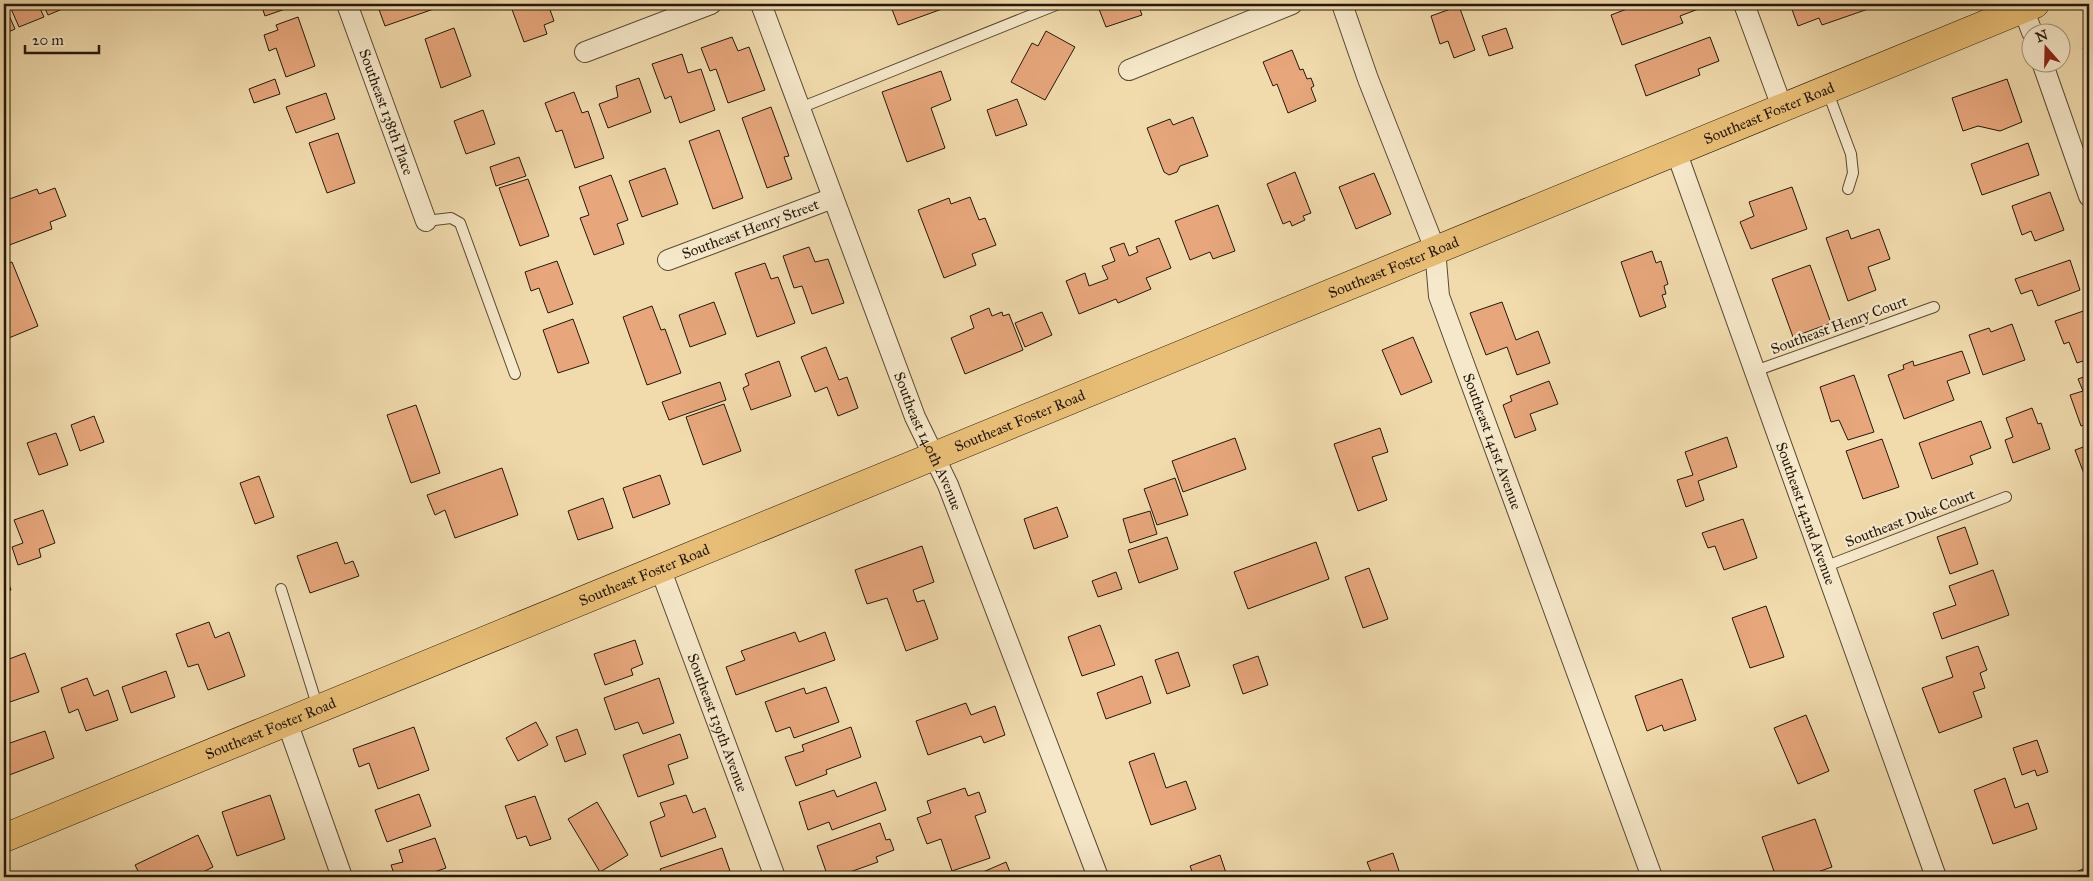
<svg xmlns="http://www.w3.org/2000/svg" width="2093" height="881" font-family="'IM FELL Great Primer',serif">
	<rect width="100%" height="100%" fill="#f1dbad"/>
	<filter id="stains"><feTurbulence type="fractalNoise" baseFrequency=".004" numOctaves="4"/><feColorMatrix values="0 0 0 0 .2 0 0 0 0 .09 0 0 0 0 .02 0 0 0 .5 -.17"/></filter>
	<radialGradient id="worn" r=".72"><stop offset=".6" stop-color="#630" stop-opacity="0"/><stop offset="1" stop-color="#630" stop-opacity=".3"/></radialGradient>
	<g fill="#e7a67c" stroke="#25180c">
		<polygon points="4,4 15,29 4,34"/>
		<polygon points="9,4 38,4 44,17 19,27"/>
		<polygon points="43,4 71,4 72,5 48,15"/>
		<polygon points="261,4 293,4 294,6 265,16"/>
		<polygon points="377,4 448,4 385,26"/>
		<polygon points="510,4 548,4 554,21 544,25 547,34 524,42"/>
		<polygon points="890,4 952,4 953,5 898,25"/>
		<polygon points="1097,4 1138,4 1142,15 1106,27"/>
		<polygon points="1640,4 1699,4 1701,8 1680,16 1683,23 1622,45 1611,15"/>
		<polygon points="1790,4 1873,4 1874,7 1822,25 1819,18 1798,26"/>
		<polygon points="1459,6 1475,50 1454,58 1448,41 1440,44 1431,16"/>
		<polygon points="298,17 315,66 286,77 276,48 269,51 264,35 278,30 276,25"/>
		<polygon points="454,28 471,76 441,88 425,39"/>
		<polygon points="1506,28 1513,48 1489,56 1482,36"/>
		<polygon points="1046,31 1075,47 1045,100 1011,82 1032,43 1038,46"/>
		<polygon points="732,37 738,51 749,47 765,90 728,103 716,69 710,71 701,48"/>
		<polygon points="1710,37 1719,61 1698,69 1700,75 1646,96 1635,65"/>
		<polygon points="2089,45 2089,66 2083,48"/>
		<polygon points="1292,50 1300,70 1303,69 1307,79 1311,78 1314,86 1311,88 1316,101 1288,113 1277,84 1273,86 1263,62"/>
		<polygon points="682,54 688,73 701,69 715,110 680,123 671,96 665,99 652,64"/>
		<polygon points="941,71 951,100 931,108 945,148 907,162 882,92"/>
		<polygon points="639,78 651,112 608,128 599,104 618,97 616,86"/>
		<polygon points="275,79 280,94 254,103 249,89"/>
		<polygon points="2007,79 2022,122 2000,131 1978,126 1963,131 1952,98"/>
		<polygon points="574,92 582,113 588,111 604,158 575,168 562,130 556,132 545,103"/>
		<polygon points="326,93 335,119 296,133 286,107"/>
		<polygon points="1017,99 1027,125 996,136 987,110"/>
		<polygon points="771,107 789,156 784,157 792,179 767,188 742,118"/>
		<polygon points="483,110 495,144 466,154 454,121"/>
		<polygon points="1193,117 1208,156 1180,166 1177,172 1169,175 1164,172 1147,128 1170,119 1173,125"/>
		<polygon points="719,130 743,198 713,209 689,141"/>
		<polygon points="338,133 355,183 327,193 309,143"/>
		<polygon points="2028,143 2039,175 1982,195 1971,164"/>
		<polygon points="519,157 526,176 496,186 490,167"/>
		<polygon points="665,168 678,204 642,217 629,181"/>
		<polygon points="1295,172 1311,213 1303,216 1305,220 1292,226 1290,221 1283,224 1267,184"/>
		<polygon points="1374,173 1391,214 1356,229 1339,187"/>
		<polygon points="611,175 628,220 617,224 624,244 594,255 580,218 589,215 579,187"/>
		<polygon points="528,179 549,236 520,246 499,188"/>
		<polygon points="1792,187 1807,229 1751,249 1740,222 1754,216 1749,202"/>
		<polygon points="55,188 66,216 50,222 52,229 4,247 4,201 37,189 39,194"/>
		<polygon points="2050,192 2064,230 2035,241 2031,231 2022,235 2012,206"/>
		<polygon points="970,197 979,220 985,218 996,245 972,254 976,265 944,278 918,210 949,198 951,204"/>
		<polygon points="1218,205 1235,251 1213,259 1210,252 1190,260 1175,221"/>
		<polygon points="1879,229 1890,259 1868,267 1876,290 1848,301 1826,238 1848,230 1851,239"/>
		<polygon points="1159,238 1171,268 1146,278 1151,289 1118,303 1116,299 1079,314 1066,281 1085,273 1089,286 1108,279 1102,266 1115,261 1110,248 1124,243 1129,256 1138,252 1136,247"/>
		<polygon points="809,247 815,262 828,259 844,303 812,314 802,286 794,288 783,256"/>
		<polygon points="1652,251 1656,263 1661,261 1668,284 1664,286 1666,294 1662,295 1666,307 1640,317 1621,262"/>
		<polygon points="2070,260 2080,290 2038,306 2032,290 2021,294 2015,279"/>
		<polygon points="557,261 573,304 548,313 539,288 531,291 525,272"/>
		<polygon points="12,262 38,326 4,340 4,265"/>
		<polygon points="765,263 771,279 778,277 795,323 757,337 735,273"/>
		<polygon points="1810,265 1831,323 1793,337 1772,279"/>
		<polygon points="714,302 726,334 690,347 679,315"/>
		<polygon points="1502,302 1516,340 1538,331 1550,363 1517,375 1507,347 1486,355 1470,313"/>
		<polygon points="652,306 661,330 665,329 681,373 647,385 623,317"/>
		<polygon points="989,308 992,316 1002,312 1003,316 1009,314 1023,350 965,374 951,338 974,328 970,316"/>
		<polygon points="2089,309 2089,359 2077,363 2069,342 2064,344 2055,321"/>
		<polygon points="1042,312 1052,335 1025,347 1015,323"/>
		<polygon points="573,319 589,363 558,373 543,330"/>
		<polygon points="2012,324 2025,360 1983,375 1969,335 1989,328 1991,332"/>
		<polygon points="1413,337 1432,382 1401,395 1382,350"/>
		<polygon points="826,347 839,380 847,377 858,408 838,416 827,387 815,392 801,357"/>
		<polygon points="1962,351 1970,373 1947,381 1954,400 1904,419 1888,375 1904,369 1903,365 1913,361 1914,366"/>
		<polygon points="779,361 791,396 751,410 743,388 749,385 745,374"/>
		<polygon points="1854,375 1874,432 1848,440 1839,420 1831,422 1820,387"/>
		<polygon points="2089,375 2089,423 2081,426 2070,395 2083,391 2078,379"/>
		<polygon points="1549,381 1558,404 1530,414 1536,430 1515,438 1503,405 1512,401 1510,396"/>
		<polygon points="720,382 726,400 669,420 662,402"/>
		<polygon points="724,404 741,451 703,465 686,417"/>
		<polygon points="416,405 440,473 411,483 387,415"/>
		<polygon points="2032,408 2038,424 2041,423 2050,449 2013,463 2005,440 2013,437 2006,418"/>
		<polygon points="94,416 104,442 80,451 71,425"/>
		<polygon points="1981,421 1991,448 1970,456 1973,464 1932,479 1919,443"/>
		<polygon points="1380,428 1388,452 1372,457 1387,500 1358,511 1334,444"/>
		<polygon points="56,433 68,465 39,475 27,443"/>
		<polygon points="1727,437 1737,467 1698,481 1704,500 1686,507 1677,480 1693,475 1685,452"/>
		<polygon points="1235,438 1246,469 1183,492 1172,461"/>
		<polygon points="1882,439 1899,487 1863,499 1846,451"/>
		<polygon points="2089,445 2089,478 2086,479 2075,450"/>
		<polygon points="502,468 518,515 455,538 445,510 435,515 427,495"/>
		<polygon points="660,475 670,504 633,518 623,488"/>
		<polygon points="259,476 274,517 255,524 240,483"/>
		<polygon points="1175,478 1188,515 1157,525 1144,489"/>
		<polygon points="603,498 613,528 578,540 568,511"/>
		<polygon points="1057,507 1068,537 1034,549 1024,519"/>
		<polygon points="43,510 55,543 39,549 41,557 18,565 12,547 23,543 14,520"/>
		<polygon points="1150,511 1157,534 1130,543 1123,519"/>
		<polygon points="1743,519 1757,558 1724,570 1715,546 1708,548 1702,533"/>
		<polygon points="1965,527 1978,564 1950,574 1937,537"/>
		<polygon points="1167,537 1178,569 1139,583 1128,550"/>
		<polygon points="337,542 345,564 353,561 359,576 310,593 297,556"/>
		<polygon points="1316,542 1329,579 1248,609 1234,572"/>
		<polygon points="922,546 934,582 913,590 917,602 924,600 938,639 906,651 887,598 867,604 855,570"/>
		<polygon points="1369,568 1388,619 1363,628 1345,577"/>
		<polygon points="4,570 11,590 4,592"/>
		<polygon points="1993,570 2009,615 1942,639 1933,613 1956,605 1949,586"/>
		<polygon points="1116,572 1122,589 1098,597 1092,581"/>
		<polygon points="1766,606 1784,657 1750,668 1732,618"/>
		<polygon points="209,622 215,638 229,632 245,676 208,690 198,664 188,667 176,634"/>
		<polygon points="1100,625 1115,665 1082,676 1068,637"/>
		<polygon points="795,632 799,642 825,632 835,660 736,695 726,667 745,660 741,651"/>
		<polygon points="635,640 643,664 631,669 633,675 605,685 594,654"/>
		<polygon points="1978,646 1987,670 1980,673 1985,688 1973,692 1982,717 1939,733 1922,688 1953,677 1946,657"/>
		<polygon points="1178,652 1190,686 1167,694 1155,660"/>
		<polygon points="25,653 39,692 4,704 4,661"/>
		<polygon points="1258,656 1268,685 1243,694 1233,665"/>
		<polygon points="166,671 175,697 131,713 122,687"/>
		<polygon points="1142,676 1151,703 1106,719 1097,693"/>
		<polygon points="87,678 94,696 108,690 118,720 86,731 78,709 69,713 61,688"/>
		<polygon points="659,678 674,723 643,734 638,722 615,730 604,698"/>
		<polygon points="1682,679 1696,720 1664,731 1662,725 1647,731 1635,696"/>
		<polygon points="826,687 839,722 794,738 790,727 776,732 765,702 804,688 806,694"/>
		<polygon points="966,703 971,715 995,706 1005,735 984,743 981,736 928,755 916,721"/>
		<polygon points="1806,715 1829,771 1798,784 1774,728"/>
		<polygon points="536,722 548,745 518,761 506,738"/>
		<polygon points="414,727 429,770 378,789 369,763 359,767 353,749"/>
		<polygon points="851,727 861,757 826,770 827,774 796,786 785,757 804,751 802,745"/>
		<polygon points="577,729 586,754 565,762 556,737"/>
		<polygon points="45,731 54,758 4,777 4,745"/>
		<polygon points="680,734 688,758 668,765 674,784 638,797 623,755"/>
		<polygon points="2037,740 2048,772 2037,776 2035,770 2022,775 2013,748"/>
		<polygon points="1154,753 1166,788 1186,781 1196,809 1151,825 1129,762"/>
		<polygon points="2005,778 2015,808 2028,803 2037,829 1993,844 1974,790"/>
		<polygon points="876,782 886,810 832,830 829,822 808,830 799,802 834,790 837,797"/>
		<polygon points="965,788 968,796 979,792 986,812 975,816 990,858 952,871 941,839 927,844 917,818 931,813 927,801"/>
		<polygon points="419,794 431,826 387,842 375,810"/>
		<polygon points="270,795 285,839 237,856 222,812"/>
		<polygon points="686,795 693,813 705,808 716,837 661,857 650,822 665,816 660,803"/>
		<polygon points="535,796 551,839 530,846 526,836 517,839 505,806"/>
		<polygon points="597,802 628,855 600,872 568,819"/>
		<polygon points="1815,819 1832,867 1803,877 1776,877 1762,837"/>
		<polygon points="880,823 886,840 890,839 894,850 876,857 878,862 836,877 828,877 817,846"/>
		<polygon points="198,835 213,867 193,877 141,877 135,865"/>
		<polygon points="435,838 446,868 419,877 395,877 391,865 403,862 399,850"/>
		<polygon points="722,848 731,874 723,877 663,877 660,869"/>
		<polygon points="1393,853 1401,877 1373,877 1367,862"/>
		<polygon points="1220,855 1226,873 1215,877 1194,877 1190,866"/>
		<polygon points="1006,862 1012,877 977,877 976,875"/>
		<polygon points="2089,867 2089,877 2061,877"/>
		<polygon points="292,872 294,877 277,877"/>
		<polygon points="117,873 118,877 106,877"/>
	</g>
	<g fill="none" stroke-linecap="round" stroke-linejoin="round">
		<g stroke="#584934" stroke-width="12">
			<g id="lane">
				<polyline points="1827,90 1851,154 1853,173 1848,189"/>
				<polyline points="800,108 1056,5"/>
				<polyline points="426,221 451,218 460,223 515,374"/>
				<polyline points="1755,371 1934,307"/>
				<polyline points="1824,567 2006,497"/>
				<polyline points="281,589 318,708"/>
			</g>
		</g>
		<g stroke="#584934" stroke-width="22">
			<g id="street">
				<path id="s1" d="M347,4L426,221"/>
				<path id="s2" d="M761,4L915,417L948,485L1098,877"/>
				<path id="s3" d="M1342,4L1368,79L1435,249L1439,296L1652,877"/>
				<polyline points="1744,4 1782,107"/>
				<polyline points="2023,8 2032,32"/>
				<polyline points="585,52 711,4"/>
				<polyline points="2042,62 2089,196"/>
				<polyline points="1129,70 1292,4"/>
				<path id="s4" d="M1676,151L1936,877"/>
				<path id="s5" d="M668,260L833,198"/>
				<path id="s6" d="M660,568L775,877"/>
				<polyline points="287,722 342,877"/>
			</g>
		</g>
		<g stroke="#25180c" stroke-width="29">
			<g id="primary">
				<path id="s7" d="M4,838L2035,4"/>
			</g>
		</g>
		<use href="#lane" stroke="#f6e8ca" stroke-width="10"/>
		<use href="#street" stroke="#f6e8ca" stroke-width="20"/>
		<use href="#primary" stroke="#e8be76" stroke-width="28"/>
	</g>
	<g text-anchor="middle" stroke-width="4.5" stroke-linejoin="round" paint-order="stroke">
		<g font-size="15" fill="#25180c" stroke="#f6e8ca">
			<text dy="5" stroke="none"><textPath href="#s1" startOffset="115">Southeast 138th Place</textPath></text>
			<text dy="5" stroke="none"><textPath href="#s7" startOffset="1908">Southeast Foster Road</textPath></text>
			<text dy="5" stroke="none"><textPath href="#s5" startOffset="88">Southeast Henry Street</textPath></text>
			<text dy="5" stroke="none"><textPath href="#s7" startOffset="1502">Southeast Foster Road</textPath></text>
			<text transform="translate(1839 325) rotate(-20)" y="5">Southeast Henry Court</text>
			<text dy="5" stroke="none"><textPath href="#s7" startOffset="1098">Southeast Foster Road</textPath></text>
			<text dy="5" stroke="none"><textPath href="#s2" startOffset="468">Southeast 140th Avenue</textPath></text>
			<text dy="5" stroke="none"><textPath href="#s3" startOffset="464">Southeast 141st Avenue</textPath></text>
			<text dy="5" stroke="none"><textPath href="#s4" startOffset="385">Southeast 142nd Avenue</textPath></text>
			<text transform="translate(1910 518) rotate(-21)" y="5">Southeast Duke Court</text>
			<text dy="5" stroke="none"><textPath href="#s7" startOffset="692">Southeast Foster Road</textPath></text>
			<text dy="5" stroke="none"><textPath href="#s6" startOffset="165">Southeast 139th Avenue</textPath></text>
			<text dy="5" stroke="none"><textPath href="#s7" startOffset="288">Southeast Foster Road</textPath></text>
		</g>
	</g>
	<rect width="2093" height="881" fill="none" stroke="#f1dbad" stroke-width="20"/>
	<rect x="5" y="5" width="2083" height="871" fill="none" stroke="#25180c" stroke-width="2.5"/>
	<rect x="10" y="10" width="2073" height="861" fill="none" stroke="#25180c"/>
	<g transform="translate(2046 48) rotate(340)"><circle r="24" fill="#f6e8ca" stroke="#a2957e"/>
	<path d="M0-4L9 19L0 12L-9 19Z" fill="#8f2418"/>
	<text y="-8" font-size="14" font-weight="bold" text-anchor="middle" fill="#25180c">N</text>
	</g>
	<path d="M25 45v8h74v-8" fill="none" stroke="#25180c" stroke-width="2.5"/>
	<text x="32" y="45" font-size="15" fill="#25180c" stroke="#f6e8ca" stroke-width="4" paint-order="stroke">20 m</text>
	<rect width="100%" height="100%" filter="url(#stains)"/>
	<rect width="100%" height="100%" fill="url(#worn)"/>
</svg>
